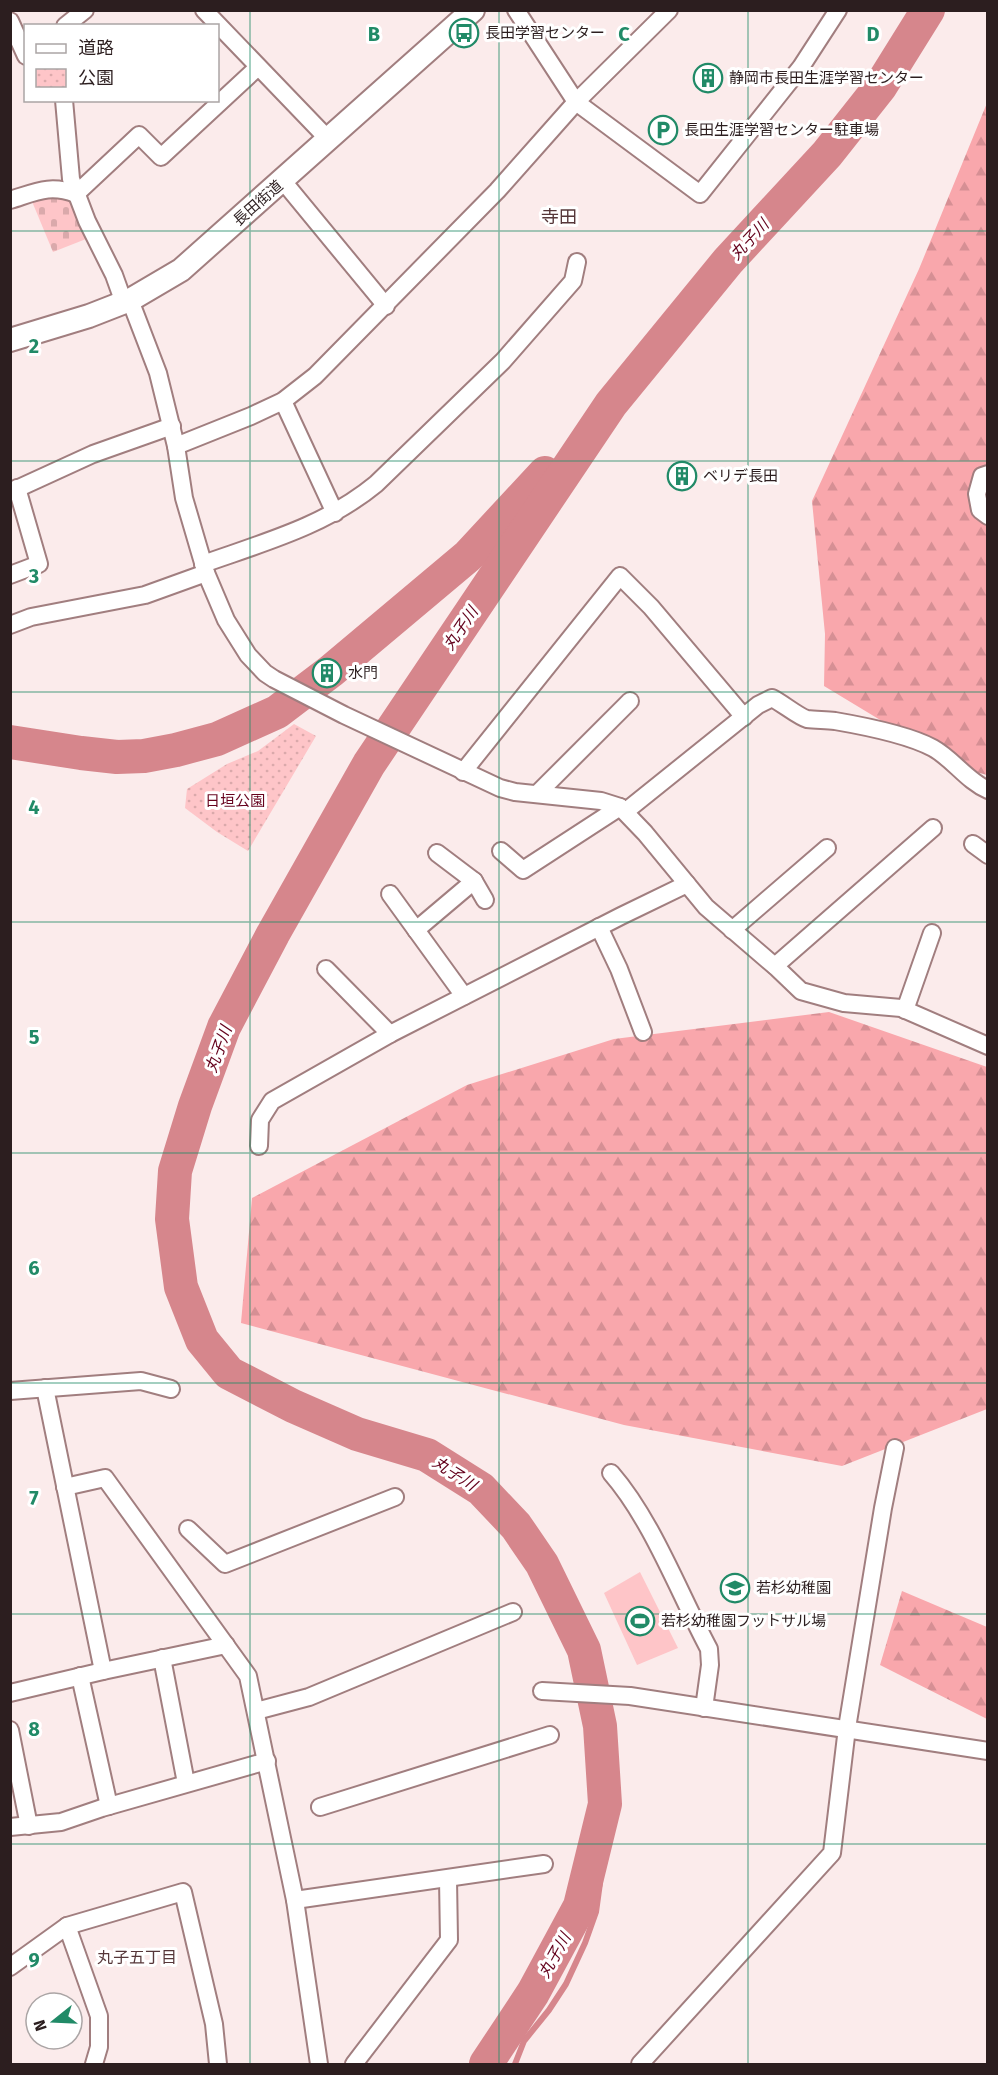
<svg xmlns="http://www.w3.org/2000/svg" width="998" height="2075" font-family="'Fira Sans','Noto Sans JP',sans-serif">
	<defs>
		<pattern id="forest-firs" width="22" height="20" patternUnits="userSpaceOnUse" patternTransform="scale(1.5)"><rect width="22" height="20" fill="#f9a7ac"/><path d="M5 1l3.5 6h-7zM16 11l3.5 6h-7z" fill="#d68f94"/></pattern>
		<pattern id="cemetery-stones" width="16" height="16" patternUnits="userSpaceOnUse" patternTransform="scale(1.5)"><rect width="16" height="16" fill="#fec5c8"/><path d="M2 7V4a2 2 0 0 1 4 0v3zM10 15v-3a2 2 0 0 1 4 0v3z" fill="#daa9ab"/></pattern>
		<pattern id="park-dots" width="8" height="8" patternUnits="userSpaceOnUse" patternTransform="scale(1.5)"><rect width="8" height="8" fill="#fec5c8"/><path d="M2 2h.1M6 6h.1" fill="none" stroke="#daa9ab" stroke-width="1.8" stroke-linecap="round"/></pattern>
	</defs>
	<rect width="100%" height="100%" fill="#fbebeb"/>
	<g fill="url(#forest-firs)">
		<polygon points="987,103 987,775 958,767 824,686 825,634 812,501 919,269"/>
		<polygon points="829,1012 987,1067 987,1409 842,1466 624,1425 241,1323 252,1198 467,1085 614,1039"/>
		<polygon points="902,1591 987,1627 987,1719 880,1665"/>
	</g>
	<polygon fill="url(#cemetery-stones)" points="68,196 86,239 53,252 31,199"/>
	<polygon fill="url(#park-dots)" points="294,724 316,736 248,851 217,832 185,808 187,789 227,764 258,751"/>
	<polygon fill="#fec5c8" points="640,1572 678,1648 637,1665 604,1593"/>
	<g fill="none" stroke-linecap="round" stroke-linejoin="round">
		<polyline stroke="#d6868c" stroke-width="6" points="515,2064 524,2041 549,2010 566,1984 585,1943 596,1912 600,1883 605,1804"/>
		<g stroke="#d6868c" stroke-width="34">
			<polyline points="10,742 81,753 117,757 144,756 176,750 217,739 277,712 331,671 468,556 545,473"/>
			<polyline points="486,2064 533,1993 580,1906 605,1804 600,1726 584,1650 542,1564 516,1526 481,1489 427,1455 357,1434 293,1406 229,1373 202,1340 181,1287 172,1219 175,1171 195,1106 224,1027 273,934 369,764 611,404 728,261 827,154 880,87 928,10"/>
		</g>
		<g stroke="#a17e7f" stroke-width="20">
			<g id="street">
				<polyline points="204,10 329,140"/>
				<polyline points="516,10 576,102 700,194 801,67 838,10"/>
				<polyline points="10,21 26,56"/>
				<polyline points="65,26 85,10"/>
				<polyline points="64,100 71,179 87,221 114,275 124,303"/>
				<polyline points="283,181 386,306"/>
				<path d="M10,200C36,192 50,184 76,194L139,135L161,157L258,67"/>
				<polyline points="130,300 158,373 176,446 184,498 206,573 226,620 248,655 265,673 274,679 344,715 500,788 515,792 601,801 620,807 645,833 706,907 777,968 801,991 844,1003 901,1008 988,1046"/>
				<polyline points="283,401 335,513"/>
				<polyline points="176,446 251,416 283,401 315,376 497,191 576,102 669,10"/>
				<polyline points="988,474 982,476 977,494 980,510 988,516"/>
				<polyline points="10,492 93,454 172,426"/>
				<path d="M203,564C265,542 325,526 376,484L503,361L573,281L577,262"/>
				<polyline points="10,575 39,564 17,488"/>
				<polyline points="10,625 31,617 145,595 206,573"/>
				<polyline points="463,772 620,576 651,607 744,717"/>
				<polyline points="537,794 630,701"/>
				<path d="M626,811L758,705L772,698C782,703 799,717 807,719C816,720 826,720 835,721C864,726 907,734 933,748C953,759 967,781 988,790"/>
				<polyline points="973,844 988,855"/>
				<polyline points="501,851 523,870 620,807"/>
				<polyline points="437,853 474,881 485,900"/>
				<polyline points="390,894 464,996"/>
				<polyline points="599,927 619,969 643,1032"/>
				<polyline points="416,930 474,881"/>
				<polyline points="732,930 827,848"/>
				<polyline points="775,966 933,828"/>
				<polyline points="326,969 390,1034"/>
				<polyline points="905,1010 932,933"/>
				<polyline points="259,1146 260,1120 272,1101 390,1034 621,916 687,884"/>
				<polyline points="45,1388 103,1671"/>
				<polyline points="10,1391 141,1381 171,1389"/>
				<path d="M611,1473C652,1520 679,1593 709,1649L710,1665L704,1708"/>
				<polyline points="65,1487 105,1478 248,1676 295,1900 319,2064"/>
				<polyline points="188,1529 225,1564 395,1497"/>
				<polyline points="162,1658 186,1783"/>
				<polyline points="80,1676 109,1806"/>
				<polyline points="542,1691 630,1696 988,1751"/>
				<polyline points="10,1693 103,1671 226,1645"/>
				<polyline points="256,1711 309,1697 513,1612"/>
				<polyline points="10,1730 29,1826"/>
				<polyline points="320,1807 550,1735"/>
				<polyline points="10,1827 61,1822 102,1808 267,1761"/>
				<polyline points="295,1900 544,1864"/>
				<polyline points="67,1926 99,2016 99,2047 94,2064"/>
				<polyline points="10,1967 67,1926 183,1892 214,2024 218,2064"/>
				<polyline points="354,2064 449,1940 448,1879"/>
				<polyline points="640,2064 832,1853 847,1728 883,1508 895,1448"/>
			</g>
		</g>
		<g stroke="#a17e7f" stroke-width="26">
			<polyline id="secondary" points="10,340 89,316 130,300 181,270 473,10"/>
		</g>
		<use href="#street" stroke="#fff" stroke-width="16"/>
		<use href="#secondary" stroke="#fff" stroke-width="22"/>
	</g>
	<path fill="none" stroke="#218a67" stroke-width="1.5" stroke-opacity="0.55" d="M250,10V2064M499,10V2064M748,10V2064M10,231H988M10,461H988M10,692H988M10,922H988M10,1153H988M10,1383H988M10,1614H988M10,1844H988"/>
	<defs>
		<g id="bus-ring" transform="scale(1.5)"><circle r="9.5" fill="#fff" stroke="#218a67" stroke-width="1.5"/><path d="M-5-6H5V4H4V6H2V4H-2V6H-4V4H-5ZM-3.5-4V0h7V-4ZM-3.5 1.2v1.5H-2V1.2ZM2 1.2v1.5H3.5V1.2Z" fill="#218a67"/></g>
		<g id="building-ring" transform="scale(1.5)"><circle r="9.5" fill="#fff" stroke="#218a67" stroke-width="1.5"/><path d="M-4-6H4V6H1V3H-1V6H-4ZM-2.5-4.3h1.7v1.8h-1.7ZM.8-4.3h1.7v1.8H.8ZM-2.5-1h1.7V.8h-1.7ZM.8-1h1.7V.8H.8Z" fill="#218a67"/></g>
		<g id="parking-ring" transform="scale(1.5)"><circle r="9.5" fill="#fff" stroke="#218a67" stroke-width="1.5"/><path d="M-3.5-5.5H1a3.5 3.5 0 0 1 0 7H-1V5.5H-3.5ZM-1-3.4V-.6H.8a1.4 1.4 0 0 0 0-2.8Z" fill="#218a67"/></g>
		<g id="school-ring" transform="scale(1.5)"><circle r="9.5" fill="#fff" stroke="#218a67" stroke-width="1.5"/><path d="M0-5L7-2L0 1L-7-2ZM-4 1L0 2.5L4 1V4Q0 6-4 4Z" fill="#218a67"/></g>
		<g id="stadium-ring" transform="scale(1.5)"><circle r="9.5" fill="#fff" stroke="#218a67" stroke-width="1.5"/><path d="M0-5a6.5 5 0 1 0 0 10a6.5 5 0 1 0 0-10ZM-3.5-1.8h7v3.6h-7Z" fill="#218a67"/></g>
	</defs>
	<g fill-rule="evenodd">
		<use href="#bus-ring" x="464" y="33"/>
		<use href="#building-ring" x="708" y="78"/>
		<use href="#parking-ring" x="663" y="130"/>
		<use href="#building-ring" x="682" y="476"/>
		<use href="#building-ring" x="327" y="673"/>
		<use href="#school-ring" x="735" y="1588"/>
		<use href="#stadium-ring" x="640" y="1621"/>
	</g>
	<g text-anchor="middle" stroke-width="6" stroke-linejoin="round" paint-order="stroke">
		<g font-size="15" fill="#2c1e1f" stroke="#fff" text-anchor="start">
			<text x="485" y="38">長田学習センター</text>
			<text x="729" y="83">静岡市長田生涯学習センター</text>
			<text x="684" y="135">長田生涯学習センター駐車場</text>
			<text x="703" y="481">ベリデ長田</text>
			<text x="348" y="678">水門</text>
			<text x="756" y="1593">若杉幼稚園</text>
			<text x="661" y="1626">若杉幼稚園フットサル場</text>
		</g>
		<g font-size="15" fill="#2c1e1f" stroke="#fff">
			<text transform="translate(258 203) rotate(-41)" y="5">長田街道</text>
		</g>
		<g font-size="15" fill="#67031e" stroke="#fff">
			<text x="235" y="806">日垣公園</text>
		</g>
		<g font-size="16" font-style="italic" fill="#63001b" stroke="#fff">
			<text transform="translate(749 239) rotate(-47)" y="6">丸子川</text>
			<text transform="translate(460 628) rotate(-56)" y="6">丸子川</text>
			<text transform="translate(218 1049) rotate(-70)" y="6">丸子川</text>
			<text transform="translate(455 1473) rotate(33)" y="6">丸子川</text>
			<text transform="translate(554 1955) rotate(-61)" y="6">丸子川</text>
		</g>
		<g font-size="16" fill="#563739" stroke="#fff">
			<text x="137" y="1963">丸子五丁目</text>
		</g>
		<g font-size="18" fill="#563739" stroke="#fff">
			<text x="559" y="223">寺田</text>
		</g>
	</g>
	<g font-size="20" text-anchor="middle" font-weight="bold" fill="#218a67" stroke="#fff" stroke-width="6" stroke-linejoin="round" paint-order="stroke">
		<text x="374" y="41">B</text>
		<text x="624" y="41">C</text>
		<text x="873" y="41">D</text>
		<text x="34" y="353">2</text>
		<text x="34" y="583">3</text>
		<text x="34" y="814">4</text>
		<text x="34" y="1044">5</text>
		<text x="34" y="1275">6</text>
		<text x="34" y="1505">7</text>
		<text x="34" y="1736">8</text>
		<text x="34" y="1967">9</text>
	</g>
	<rect width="998" height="2075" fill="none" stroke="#2c1e1f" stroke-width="24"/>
	<rect x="24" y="24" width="195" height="78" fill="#ffffff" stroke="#aba5a5" stroke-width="1.5"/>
	<rect x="36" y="44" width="30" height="9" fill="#ffffff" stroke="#aba5a5" stroke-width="1.5"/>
	<text x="78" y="54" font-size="18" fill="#2c1e1f">道路</text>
	<rect x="36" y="69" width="30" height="18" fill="url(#park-dots)" stroke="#aba5a5" stroke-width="1.5"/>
	<text x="78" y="84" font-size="18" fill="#2c1e1f">公園</text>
	<g transform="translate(54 2021) rotate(252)"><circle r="28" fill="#ffffff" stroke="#aba5a5" stroke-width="1.5"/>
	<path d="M0-4.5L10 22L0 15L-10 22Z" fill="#218a67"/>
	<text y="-9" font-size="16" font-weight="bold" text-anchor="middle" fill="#2c1e1f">N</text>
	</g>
</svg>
